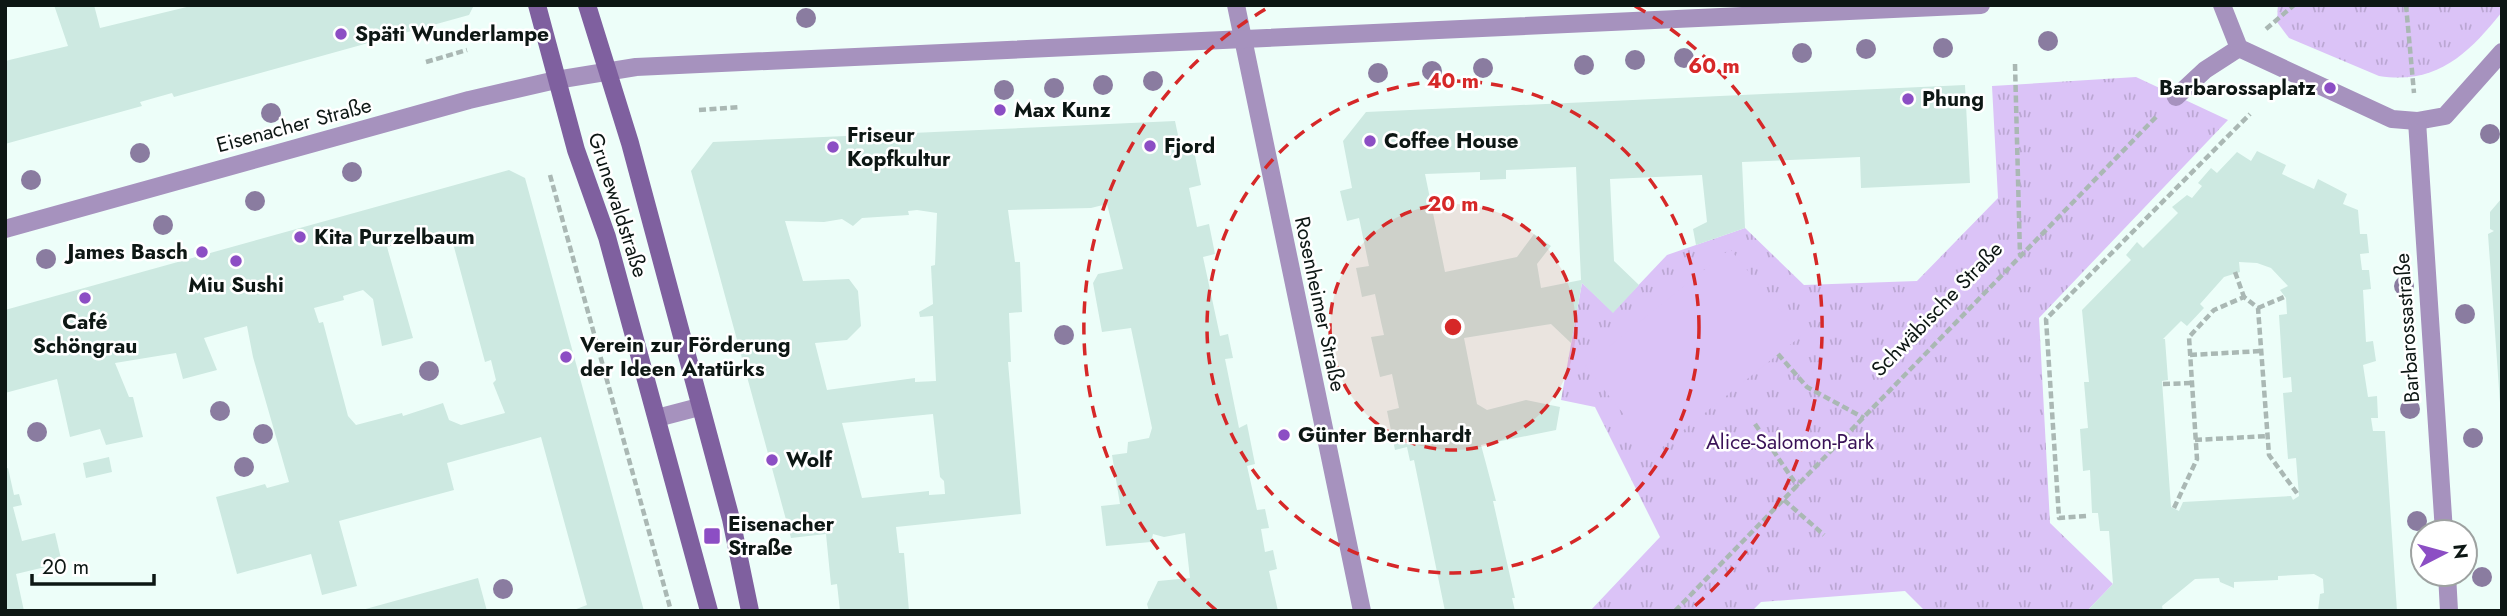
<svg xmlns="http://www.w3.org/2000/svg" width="2507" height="616" font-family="Jost,sans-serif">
	<defs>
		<pattern id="grass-tufts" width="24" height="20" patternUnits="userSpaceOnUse" patternTransform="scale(1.75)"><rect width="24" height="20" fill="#dbc3f7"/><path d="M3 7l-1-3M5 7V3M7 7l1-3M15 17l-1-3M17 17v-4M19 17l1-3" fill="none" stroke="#bba7d3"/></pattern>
	</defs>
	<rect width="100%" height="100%" fill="#edfef9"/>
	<g fill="url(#grass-tufts)">
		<path d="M2278,5H2502V12C2468,54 2437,85 2379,76L2289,38L2277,22Z"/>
		<polygon points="2136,77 2228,120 2039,318 2050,523 2113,584 2087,611 1925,611 1905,591 1761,602 1752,611 1590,611 1660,537 1595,407 1561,400 1582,283 1613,312 1667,255 1745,228 1804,285 1917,281 1998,198 1992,86"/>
	</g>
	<polygon fill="#dbc3f7" points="1730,249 1801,336 1655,453 1585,366"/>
	<g fill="#cde9e1" fill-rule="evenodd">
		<polygon points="54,5 94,5 100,28 195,5 474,5 469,15 174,97 172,93 140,102 142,106 5,144 5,61 68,46"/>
		<path d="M1965,85L1970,183L1861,188L1860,157L1742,162L1745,228L1696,245L1693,229L1707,222L1702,175L1610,179L1614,261L1639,285L1613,313L1582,283L1571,343L1551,324L1464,338L1477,404L1487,410L1526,400L1560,407L1556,430L1481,445L1496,501H1493L1515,598H1512L1515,611H1445L1414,460L1410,461L1407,447L1395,450L1387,411L1399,408L1392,374L1380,377L1371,337L1384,335L1381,322L1375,294L1362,297L1356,268L1369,266L1359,218L1347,221L1340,191L1352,188L1343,141L1366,112ZM1576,167L1581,280L1541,288L1537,264L1551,246L1534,234L1517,257L1445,272L1425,174L1480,172V180L1506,179V170Z"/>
		<path d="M1175,121L1182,154L1194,151L1201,185L1189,188L1197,227L1209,224L1215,254L1203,257L1220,336L1228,334L1233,358L1225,359L1239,428L1247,424L1255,464L1247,466L1257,510L1265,509L1269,528L1261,529L1265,552L1273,550L1277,569L1269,571L1278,611H1149L1147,604L1158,581L1190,578L1185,533L1164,537L1153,534L1151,542L1106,546L1101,506L1120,504L1112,455L1127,453L1128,442L1149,438L1152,428L1131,328L1102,332L1093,283L1098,274L1123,269L1107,204L1091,208L1008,210L1015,262H1020L1022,312L1009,313L1011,362H1008L1021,514L896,527L899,553H904L909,611H840L837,584L831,585L826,534L791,538L691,171L713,142ZM917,210L937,213L935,265L931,266L933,304L919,312L920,317L933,316L936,381L915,382V378L827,390L815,343L847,340L861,326L858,291L849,279L803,281L785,221L824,222L842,219L853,226L862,218L909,215L908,211ZM933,414L940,477L944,481L945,494L929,495V491L862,498L842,423Z"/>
		<path d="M2257,151L2286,165L2282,174L2314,189L2318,179L2347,194L2343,204L2358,210L2360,234H2367L2369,253L2360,254L2362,270H2369L2371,289L2363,290L2366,342L2373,341L2376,361L2363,365L2368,397L2377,396L2378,418H2371L2373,431H2385L2397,611H2318L2320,594L2324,593L2323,579L2314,574L2278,576V580L2234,582V588L2220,582L2219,578L2195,579L2162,606L2163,611H2087L2113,584L2109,531H2100L2098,513H2092L2090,470L2083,471L2080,429L2088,428L2084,382H2089L2082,310L2131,260L2126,255L2137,242L2143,248L2178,213L2172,207L2187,195L2192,198L2202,186L2198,183L2211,168L2217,173L2237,152L2251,161ZM2239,262L2257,263L2271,268L2288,286L2280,290L2286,298L2287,314L2279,315L2283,378L2291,377L2292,392L2283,393L2288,459L2296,458L2299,496L2293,500L2291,496L2183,502L2179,511L2171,507L2162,381L2168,380L2165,339H2163L2181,321L2187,326L2204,308L2200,304L2224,277L2240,272Z"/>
		<path d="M509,170L525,178L644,611H571L587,605L541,437L447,463L454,490L339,521L357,586L322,595L311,554L237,574L216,497L265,484L267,488L289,482L253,357L247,326L204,338L217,370L183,379L176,353L115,363L129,397H133L143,437L106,445L100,429L70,437L57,379L5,393V310ZM439,232L441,239L451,236L485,362L491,360L496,380L493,383L505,413L461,425L449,420L443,403L403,416L402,413L356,425L348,416L323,322L319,323L314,308L344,300L343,296L363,290L373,299L382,346L413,338L387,247Z"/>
		<polygon points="2502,198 2502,403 2500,403 2488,234 2494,231 2490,229 2490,212"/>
		<polygon points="109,457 112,472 86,478 83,463"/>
		<polygon points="8,468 14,495 19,494 22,505 13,507 22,541 55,533 62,563 16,574 24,611 5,611 5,469"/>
		<polygon points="478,578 487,611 362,611 362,610"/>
	</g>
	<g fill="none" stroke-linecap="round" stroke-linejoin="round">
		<g stroke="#aab8b4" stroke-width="4.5" stroke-dasharray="7 3.5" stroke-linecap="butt">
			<polyline points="2406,5 2414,93"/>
			<polyline points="2266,29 2294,5"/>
			<polyline points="426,62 467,50"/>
			<polyline points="2015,64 2020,255"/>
			<polyline points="699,110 740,107"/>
			<polyline points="550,175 671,611"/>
			<polyline points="2235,272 2244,297"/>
			<polyline points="2258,308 2284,297"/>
			<polyline points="1778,354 1807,387 1864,418"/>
			<polyline points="2190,355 2261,351"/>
			<polyline points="2163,384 2192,383"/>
			<polyline points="1755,424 1798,487"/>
			<polyline points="2195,440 2268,436"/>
			<polyline points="1784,500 1824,535"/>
			<polyline points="2174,508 2197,459 2189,337 2214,310 2244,297 2258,308 2269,455 2299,496"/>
			<polyline points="2086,516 2059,518 2046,319 2250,114"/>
			<polyline points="1675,611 2156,117"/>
		</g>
		<g stroke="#a692be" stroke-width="18">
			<polyline points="2176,97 2205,70 2239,48"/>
			<polyline points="657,418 699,407"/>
		</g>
		<g stroke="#a692be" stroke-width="18">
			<polyline points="1236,5 1362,611"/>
			<polyline points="2222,5 2239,48 2392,119 2417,121 2445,116 2502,52"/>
			<polyline points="2417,121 2444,532"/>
			<polyline points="5,229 469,100 556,80 636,67 1981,5"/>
			<polyline points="2447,574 2449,611"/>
		</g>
		<g stroke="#7f609f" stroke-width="18">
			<polyline points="537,5 576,150 607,237 709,611"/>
			<polyline points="587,5 630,143 731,519 750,611"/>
		</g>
	</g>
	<g fill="#8a7ca0">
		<circle cx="806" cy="18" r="10"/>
		<circle cx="2048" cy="41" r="10"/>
		<circle cx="1943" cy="48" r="10"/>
		<circle cx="1866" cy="49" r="10"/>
		<circle cx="1802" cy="53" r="10"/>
		<circle cx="1684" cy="58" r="10"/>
		<circle cx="1635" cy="60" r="10"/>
		<circle cx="1584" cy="65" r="10"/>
		<circle cx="1483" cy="68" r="10"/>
		<circle cx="1432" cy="71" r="10"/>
		<circle cx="1378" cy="73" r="10"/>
		<circle cx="1153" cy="81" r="10"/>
		<circle cx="1103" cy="85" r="10"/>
		<circle cx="1054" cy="88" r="10"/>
		<circle cx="1004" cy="90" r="10"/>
		<circle cx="271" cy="113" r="10"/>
		<circle cx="2490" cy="134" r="10"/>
		<circle cx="140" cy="153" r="10"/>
		<circle cx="352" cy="172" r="10"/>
		<circle cx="31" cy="180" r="10"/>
		<circle cx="255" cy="201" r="10"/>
		<circle cx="163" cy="225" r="10"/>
		<circle cx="46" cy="259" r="10"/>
		<circle cx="2404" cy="286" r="10"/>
		<circle cx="2465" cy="314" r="10"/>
		<circle cx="1064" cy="335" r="10"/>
		<circle cx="429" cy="371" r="10"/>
		<circle cx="2410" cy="409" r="10"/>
		<circle cx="220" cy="411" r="10"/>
		<circle cx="37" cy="432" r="10"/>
		<circle cx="263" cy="434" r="10"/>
		<circle cx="2473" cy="438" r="10"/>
		<circle cx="244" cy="467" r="10"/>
		<circle cx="2417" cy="521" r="10"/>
		<circle cx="2482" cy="577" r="10"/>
		<circle cx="503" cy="589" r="10"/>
	</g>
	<circle cx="1453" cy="327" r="123" fill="#d62828" fill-opacity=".12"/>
	<g fill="none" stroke="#d62828" stroke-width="3.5" stroke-dasharray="12 9">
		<circle cx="1453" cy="327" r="123"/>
		<circle cx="1453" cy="327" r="246"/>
		<path d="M1216 610A369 369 0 0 1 1271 6M1635 6A369 369 0 0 1 1690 610"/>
	</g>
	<g fill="#8c4ec4" stroke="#fff" stroke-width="2.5">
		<circle cx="341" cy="34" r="7"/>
		<circle cx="2330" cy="88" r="7"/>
		<circle cx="1908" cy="99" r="7"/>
		<circle cx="1000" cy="110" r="7"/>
		<circle cx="1370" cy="141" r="7"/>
		<circle cx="1150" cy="146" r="7"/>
		<circle cx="833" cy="147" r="7"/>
		<circle cx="300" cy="237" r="7"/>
		<circle cx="202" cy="252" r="7"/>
		<circle cx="236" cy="261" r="7"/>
		<circle cx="85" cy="298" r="7"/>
		<circle cx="566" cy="357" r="7"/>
		<circle cx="1284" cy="435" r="7"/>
		<circle cx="772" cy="460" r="7"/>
		<rect x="703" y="527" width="18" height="18" rx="3.5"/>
	</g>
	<g text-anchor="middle" stroke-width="5" stroke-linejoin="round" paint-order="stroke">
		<g font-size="21" font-weight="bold" fill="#0d1714" stroke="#fff" text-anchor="start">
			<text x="355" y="41">Späti Wunderlampe</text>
			<text x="2316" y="95" text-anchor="end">Barbarossaplatz</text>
			<text x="1922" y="106">Phung</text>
			<text x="1014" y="117">Max Kunz</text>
			<text x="847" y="142">Friseur<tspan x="847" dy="24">Kopfkultur</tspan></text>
			<text x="1384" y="148">Coffee House</text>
			<text x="1164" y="153">Fjord</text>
			<text x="314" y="244">Kita Purzelbaum</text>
			<text x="188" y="259" text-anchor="end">James Basch</text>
			<text x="236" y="292" text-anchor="middle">Miu Sushi</text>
			<text x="85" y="329" text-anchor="middle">Café<tspan x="85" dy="24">Schöngrau</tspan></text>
			<text x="580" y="352">Verein zur Förderung<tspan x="580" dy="24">der Ideen Atatürks</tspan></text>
			<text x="1298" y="442">Günter Bernhardt</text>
			<text x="786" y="467">Wolf</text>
			<text x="728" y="531">Eisenacher<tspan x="728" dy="24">Straße</tspan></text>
		</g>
		<g font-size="21" fill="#0d1714" stroke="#fff">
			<text transform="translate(294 125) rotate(-15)" y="7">Eisenacher Straße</text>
			<text transform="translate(618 205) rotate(72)" y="7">Grunewaldstraße</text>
			<text transform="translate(1320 304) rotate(78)" y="7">Rosenheimer Straße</text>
			<text transform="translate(1937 309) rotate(-46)" y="7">Schwäbische Straße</text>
			<text transform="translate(2407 328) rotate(-94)" y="7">Barbarossastraße</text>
		</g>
		<g font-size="21" fill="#391257" stroke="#fff">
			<text x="1790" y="449">Alice-Salomon-Park</text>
		</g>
	</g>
	<circle cx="1453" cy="327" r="10" fill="#d62828" stroke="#fff" stroke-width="3.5"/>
	<g font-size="21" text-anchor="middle" font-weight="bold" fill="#d62828" stroke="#fff" stroke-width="5" stroke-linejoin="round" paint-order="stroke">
		<text x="1714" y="73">60 m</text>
		<text x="1453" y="88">40 m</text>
		<text x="1453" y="211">20 m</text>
	</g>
	<rect width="2507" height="616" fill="none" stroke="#0d1714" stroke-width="14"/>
	<g transform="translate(2444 553) rotate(84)"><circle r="33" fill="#ffffff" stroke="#9ea2a1" stroke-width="2"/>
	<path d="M0-5L12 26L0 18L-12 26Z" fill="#8c4ec4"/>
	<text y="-10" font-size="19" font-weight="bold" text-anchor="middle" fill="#0d1714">N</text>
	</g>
	<path d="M32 574v10h122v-10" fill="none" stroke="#0d1714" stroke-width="3.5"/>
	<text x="42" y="574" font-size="21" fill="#0d1714" stroke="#ffffff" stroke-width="5" paint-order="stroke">20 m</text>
</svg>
